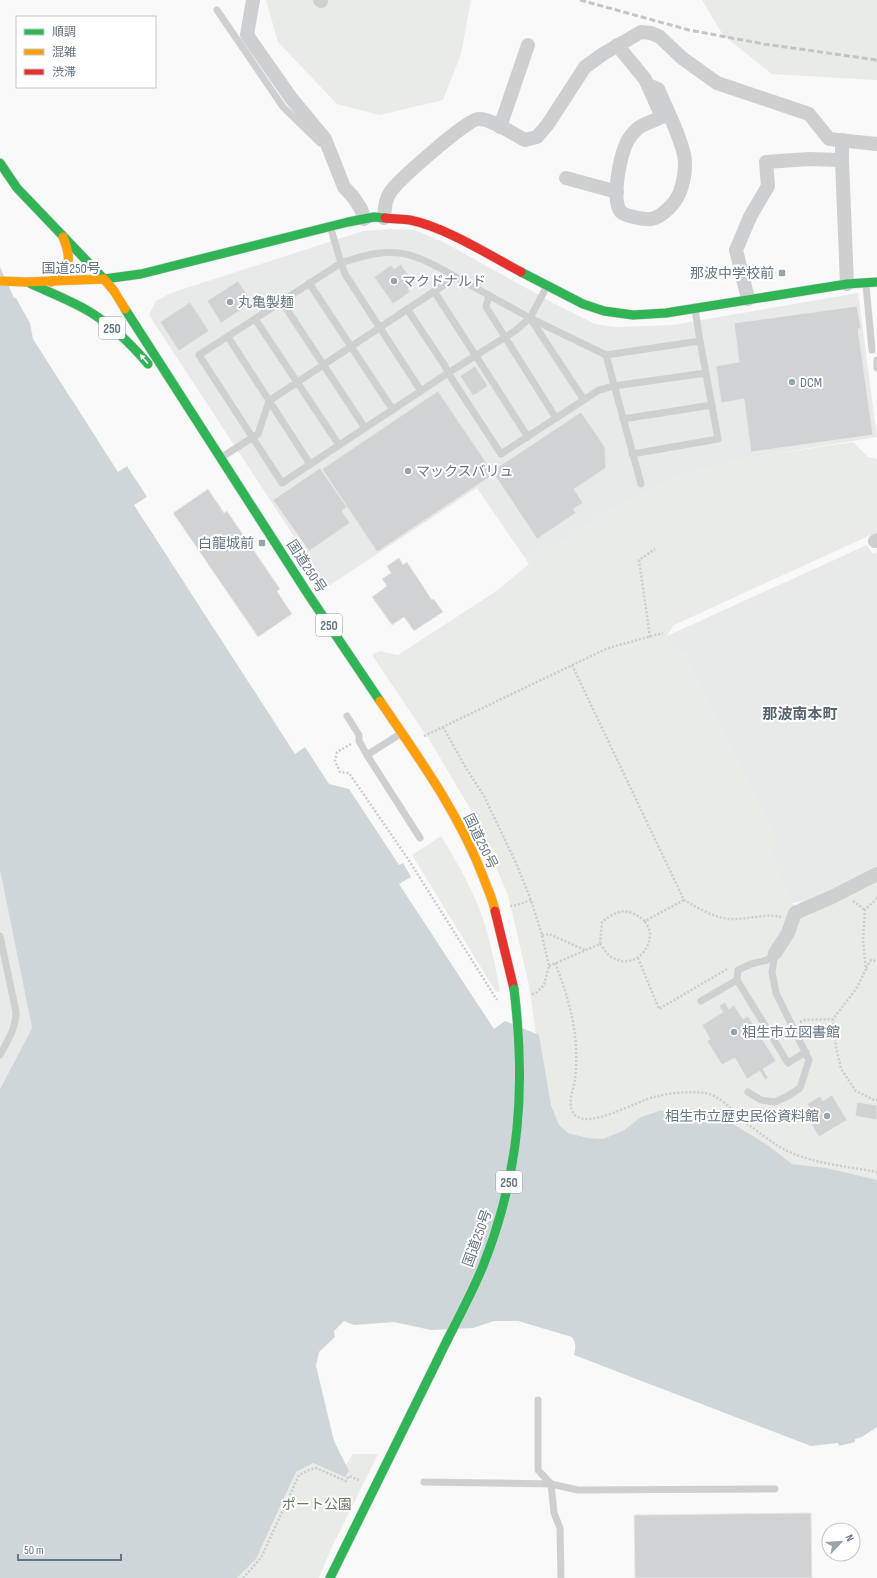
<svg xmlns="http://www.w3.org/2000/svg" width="877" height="1578" font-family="'Sofia Sans Condensed','Noto Sans JP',sans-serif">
	<rect width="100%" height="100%" fill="#f9f9f9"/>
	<g fill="#e8e9e9">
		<polygon points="390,229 415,230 443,242 557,305 595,324 616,327 673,325 858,293 877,437 760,456 688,473 649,490 607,512 562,542 525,558 477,488 327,587 149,315 156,301 171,293 363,231"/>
		<polygon points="867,545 873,554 877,552 877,866 854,882 816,900 791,903 769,850 775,841 749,788 685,654 668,645 667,636"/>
		<polygon points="0,870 32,1028 0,1089"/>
	</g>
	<g fill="#e8ebe6">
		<polygon points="266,0 471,0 461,54 443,100 380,115 337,104 278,42"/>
		<polygon points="702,0 877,0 877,80 772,74 723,35"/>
		<polygon points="853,442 868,457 877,459 877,532 674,625 667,636 668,645 685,654 749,788 775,841 769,850 791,903 811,913 877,878 877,1180 827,1168 792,1164 769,1146 711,1115 680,1109 659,1111 641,1117 624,1130 603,1139 588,1138 568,1133 559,1125 551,1105 539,1036 536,1035 529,985 508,895 471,810 430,741 372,655 380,651 398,655 495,592 529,564 525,558 562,542 607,512 649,490 688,473 760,456"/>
		<path d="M441,836C458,864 475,893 485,925C491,946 496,969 500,991L496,992L412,855Z"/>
		<polygon points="353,1454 378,1454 331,1549 319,1578 237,1578 256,1559 296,1472 313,1463 345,1476 349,1471 346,1465"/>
	</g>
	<path fill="#ced6d9" d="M0,267L14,298H16L30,323L33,339L118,472L127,466L147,497L134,505L295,754L305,747L329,784L349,789L399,865L403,863L411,877L399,884L494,1029L505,1021L539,1035L551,1105L559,1125L568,1133L588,1138L603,1139L624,1130L641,1117L659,1111L680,1109L711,1115L733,1124L769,1146L792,1164L827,1168L877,1180V1427L862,1437L855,1439V1442L839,1446L838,1443L811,1446L574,1355C576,1347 576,1343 572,1337L518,1321H494L473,1328L431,1330L394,1322L354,1325L344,1321L334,1331L335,1337L319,1352L316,1366L334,1441L349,1471L345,1477L313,1463L296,1472L256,1559L237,1578H0V1089L32,1028L0,870Z"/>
	<g fill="#d0d2d3" stroke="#e8e8e8">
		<polygon points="401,264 414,284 408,289 410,292 393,304 374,277 391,265 394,269"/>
		<polygon points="238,281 252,303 221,323 207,301"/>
		<polygon points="190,302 209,331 179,351 160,322"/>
		<polygon points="857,306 861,329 858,329 873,435 751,452 744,399 721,403 716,366 739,362 734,323"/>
		<polygon points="475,366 488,386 473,396 460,376"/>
		<polygon points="438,391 494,474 377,552 322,469"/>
		<polygon points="581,412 605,447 606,468 574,489 583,503 573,509 576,513 537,539 492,471"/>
		<polygon points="320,468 347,507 342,511 350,523 309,551 273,500"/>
		<polygon points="208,489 224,513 227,511 280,589 277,591 292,614 258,637 173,513"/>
		<polygon points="399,558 403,565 407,562 432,600 434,599 443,612 414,631 404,617 392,625 372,597 387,586 382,579 391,573 387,566"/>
		<polygon points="725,1002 729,1009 734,1005 743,1019 748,1016 776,1061 763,1069 768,1078 765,1080 760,1071 747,1079 735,1058 722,1065 707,1041 710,1039 702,1025 723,1012 719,1006"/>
		<polygon points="832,1095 847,1120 819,1137 804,1112 810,1108 807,1104 820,1096 823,1101"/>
		<polygon points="857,1102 877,1105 877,1120 855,1116"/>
		<polygon points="811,1513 812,1578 635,1578 634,1515"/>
	</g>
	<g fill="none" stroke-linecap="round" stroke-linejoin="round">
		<g stroke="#d5d6d7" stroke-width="10">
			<g id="fast">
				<polyline points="0,163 17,188 104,279 141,274 348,222 374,217 385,218"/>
				<polyline points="521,272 583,304 604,311 633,315 666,313 847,284 877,282"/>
				<path d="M31,284C51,293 72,301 90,312C113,326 131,344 148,364"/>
				<polyline points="125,309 308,594 380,701"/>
				<polyline points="330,1578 437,1361"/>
			</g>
		</g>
		<g stroke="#d5d6d7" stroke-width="10">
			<g id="slow">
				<polyline points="0,281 26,282 104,279 114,291 125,309"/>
				<path d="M51,282C71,268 72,259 63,237"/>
				<path d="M380,701C419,758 460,815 484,879C488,890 493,900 495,911"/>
			</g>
		</g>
		<g stroke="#d5d6d7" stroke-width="10">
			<g id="jam">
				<path d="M385,218C393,219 402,219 410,220C445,227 489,255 521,272"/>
				<polyline points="495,911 514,989"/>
			</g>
		</g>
		<g stroke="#cbcccd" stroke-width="2.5" stroke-dasharray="2 2" stroke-linecap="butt">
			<polyline points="650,637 639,560 655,549"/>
			<path d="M572,665L684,900C698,908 714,918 730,919C747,920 764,913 781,917"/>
			<polyline points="443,727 466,768 484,796 516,863 531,900 542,935 549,966 544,985 537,992 531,995"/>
			<polyline points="424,736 608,648 663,633"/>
			<polyline points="351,744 337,752 335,761 340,772 349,773 408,859 497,1000"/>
			<polyline points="877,898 865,910 863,941 866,969 856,989 833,1019 836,1047 841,1069 856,1091 874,1100 877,1100"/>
			<polyline points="853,901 865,910"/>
			<polyline points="510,906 517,905 531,900"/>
			<polyline points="542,935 549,934 585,950"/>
			<path d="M600,944C603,947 606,953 610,956C629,970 651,954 650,932C649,928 646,924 645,921"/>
			<polyline points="638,958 659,1009 727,969 729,969"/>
			<path d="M555,963C570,1000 580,1039 575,1079C574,1090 565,1106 576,1116C591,1128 637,1101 654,1097C669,1093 689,1091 705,1093C721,1096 733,1111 744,1121C754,1129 765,1137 775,1144C803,1163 845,1166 877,1172"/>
			<path d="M549,966L600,944L602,922C619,909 627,907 645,921L684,900"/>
			<polyline points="866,968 871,960 877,961"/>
			<polyline points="800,1022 805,1020 833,1019"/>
			<polyline points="243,1578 261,1558 299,1475 309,1470 316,1468 346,1481 349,1476 359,1480"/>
		</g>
		<g stroke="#cecfd0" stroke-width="7">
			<polyline points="217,10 283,107 320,143"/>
			<polyline points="331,229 341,263 199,355 282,483 448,373 515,331 530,318"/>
			<polyline points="309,283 393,410"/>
			<polyline points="866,285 872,350"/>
			<polyline points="434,291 528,437"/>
			<polyline points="489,295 486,307 556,418"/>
			<polyline points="282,302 365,428"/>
			<polyline points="407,309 445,366 448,373 501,454 599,390 614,386 706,373"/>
			<polyline points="255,319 339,445"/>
			<polyline points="228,337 310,464"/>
			<polyline points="606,355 641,484"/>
			<polyline points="877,360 877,368"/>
			<path d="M421,391L345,274L341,263C394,245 408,250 456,277"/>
			<polyline points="584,400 530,318 606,355 700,341 695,309"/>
			<polyline points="623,419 712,405"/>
			<polyline points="632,454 718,439 700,341"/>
			<polyline points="222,457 258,434 269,401 456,277 530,318 547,286"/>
			<polyline points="347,716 359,735 359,741 367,755 420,838"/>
			<polyline points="367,755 400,734"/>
			<path d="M0,936L16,1012C16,1028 8,1040 0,1055"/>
			<polyline points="775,953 767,960 751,964 738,970 737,980 788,1063 806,1052"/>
			<polyline points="701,1001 737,980"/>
			<polyline points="748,1092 761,1100 775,1102 788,1096 800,1088 809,1060 776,993 772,972 775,953"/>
			<polyline points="538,1400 538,1470 551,1484 554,1513 560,1528 561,1578"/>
			<polyline points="424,1482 551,1484 578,1490 775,1489"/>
		</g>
		<g stroke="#cecfd0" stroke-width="14">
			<polyline points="253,0 247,35 291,98 325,139 344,187 354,198 361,209 364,219"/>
			<polyline points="320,0 321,1"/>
			<path d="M617,45L645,79L662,117C654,121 642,124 637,129C633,133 628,139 626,144C620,158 611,200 621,212C625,216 645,220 651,219C659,218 665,212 671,206C681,196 685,178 685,164C686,147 665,106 658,89L648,85"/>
			<polyline points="500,127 528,45"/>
			<polyline points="842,160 847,284"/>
			<polyline points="566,178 617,192"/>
			<path d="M384,218C385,208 385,199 391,191C399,180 466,120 478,119C491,118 513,134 525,140L537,137L548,124L585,67L603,54L641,32L651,33L660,37L682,58L717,83L809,114L829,139L877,144"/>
			<polyline points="748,299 736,250 750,217 768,186 766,162 809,159 842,160 842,140"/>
			<polyline points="875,541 877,540"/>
			<polyline points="775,953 788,933 795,913 832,897 877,874"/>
		</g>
		<use href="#fast" stroke="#30b455" stroke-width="9"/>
		<use href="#slow" stroke="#ff9f0a" stroke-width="9"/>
		<use href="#jam" stroke="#e5322d" stroke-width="9"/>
		<polyline stroke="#c3c5c6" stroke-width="3" stroke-dasharray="6 3" stroke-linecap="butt" points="580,0 689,30 764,44 877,60"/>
		<g stroke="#d5d6d6" stroke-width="10" stroke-linecap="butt">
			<path id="fast-bridge" d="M437,1361C452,1329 470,1298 483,1266C520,1173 526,1087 514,989"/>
		</g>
		<use href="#fast-bridge" stroke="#30b455" stroke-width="9"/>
	</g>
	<defs><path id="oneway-solid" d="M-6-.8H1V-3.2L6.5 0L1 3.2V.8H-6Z"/></defs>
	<use fill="#fff" href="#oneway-solid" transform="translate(144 359) rotate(-131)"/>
	<g fill="#99a4ac" stroke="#fff" stroke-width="1.5">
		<rect x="778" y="269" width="8" height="8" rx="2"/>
		<circle cx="394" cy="281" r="4"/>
		<circle cx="230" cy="302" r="4"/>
		<circle cx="792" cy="382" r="4"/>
		<circle cx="408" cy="471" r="4"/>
		<rect x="258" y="539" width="8" height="8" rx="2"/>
		<circle cx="734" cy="1032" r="4"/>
		<circle cx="827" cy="1116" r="4"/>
	</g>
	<g text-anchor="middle" stroke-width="4" stroke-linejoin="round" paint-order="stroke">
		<g fill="#fff" stroke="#939fa8" stroke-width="1">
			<rect x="99" y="317" width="26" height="22" rx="3"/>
			<rect x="316" y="614" width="26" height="22" rx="3"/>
			<rect x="496" y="1171" width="26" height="22" rx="3"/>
		</g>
		<g font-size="13" font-weight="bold" fill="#657683">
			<text x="112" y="333">250</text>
			<text x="329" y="630">250</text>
			<text x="509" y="1187">250</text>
		</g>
		<g font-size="14" fill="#657683" stroke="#fff">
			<text x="71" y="273">国道250号</text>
			<text transform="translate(307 566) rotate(57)" y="5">国道250号</text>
			<text transform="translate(481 841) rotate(64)" y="5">国道250号</text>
			<text transform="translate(477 1238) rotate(-70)" y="5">国道250号</text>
		</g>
		<g font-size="14" fill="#657683" stroke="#fff" text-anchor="start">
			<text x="774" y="278" text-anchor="end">那波中学校前</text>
			<text x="402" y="286">マクドナルド</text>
			<text x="238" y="307">丸亀製麺</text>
			<text x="800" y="387">DCM</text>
			<text x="416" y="476">マックスバリュ</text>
			<text x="254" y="548" text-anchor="end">白龍城前</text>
			<text x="742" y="1037">相生市立図書館</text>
			<text x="819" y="1121" text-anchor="end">相生市立歴史民俗資料館</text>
		</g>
		<g font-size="14" fill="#687a64" stroke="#fff">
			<text x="317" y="1509">ポート公園</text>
		</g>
		<g font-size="15" font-weight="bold" fill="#57646e" stroke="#fff">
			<text x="800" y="719">那波南本町</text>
		</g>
	</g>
	<rect x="16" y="16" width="140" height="72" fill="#ffffff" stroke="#c1c8cd"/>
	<rect x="24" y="29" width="20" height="6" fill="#30b455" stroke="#c1c8cd"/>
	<text x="52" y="36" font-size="12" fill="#657683">順調</text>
	<rect x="24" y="49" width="20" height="6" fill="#ff9f0a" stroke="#c1c8cd"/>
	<text x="52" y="56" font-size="12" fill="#657683">混雑</text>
	<rect x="24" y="69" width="20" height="6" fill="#e5322d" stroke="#c1c8cd"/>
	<text x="52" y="76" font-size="12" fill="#657683">渋滞</text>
	<g transform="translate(841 1542) rotate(65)"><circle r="19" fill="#ffffff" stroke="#c1c8cd"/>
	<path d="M0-3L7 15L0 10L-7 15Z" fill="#99a4ac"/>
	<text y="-6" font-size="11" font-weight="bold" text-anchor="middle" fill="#657683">N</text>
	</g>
	<path d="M18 1554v6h103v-6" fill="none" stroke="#657683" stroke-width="2"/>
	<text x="24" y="1554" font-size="12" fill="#657683" stroke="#ffffff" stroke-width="3" paint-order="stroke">50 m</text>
</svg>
